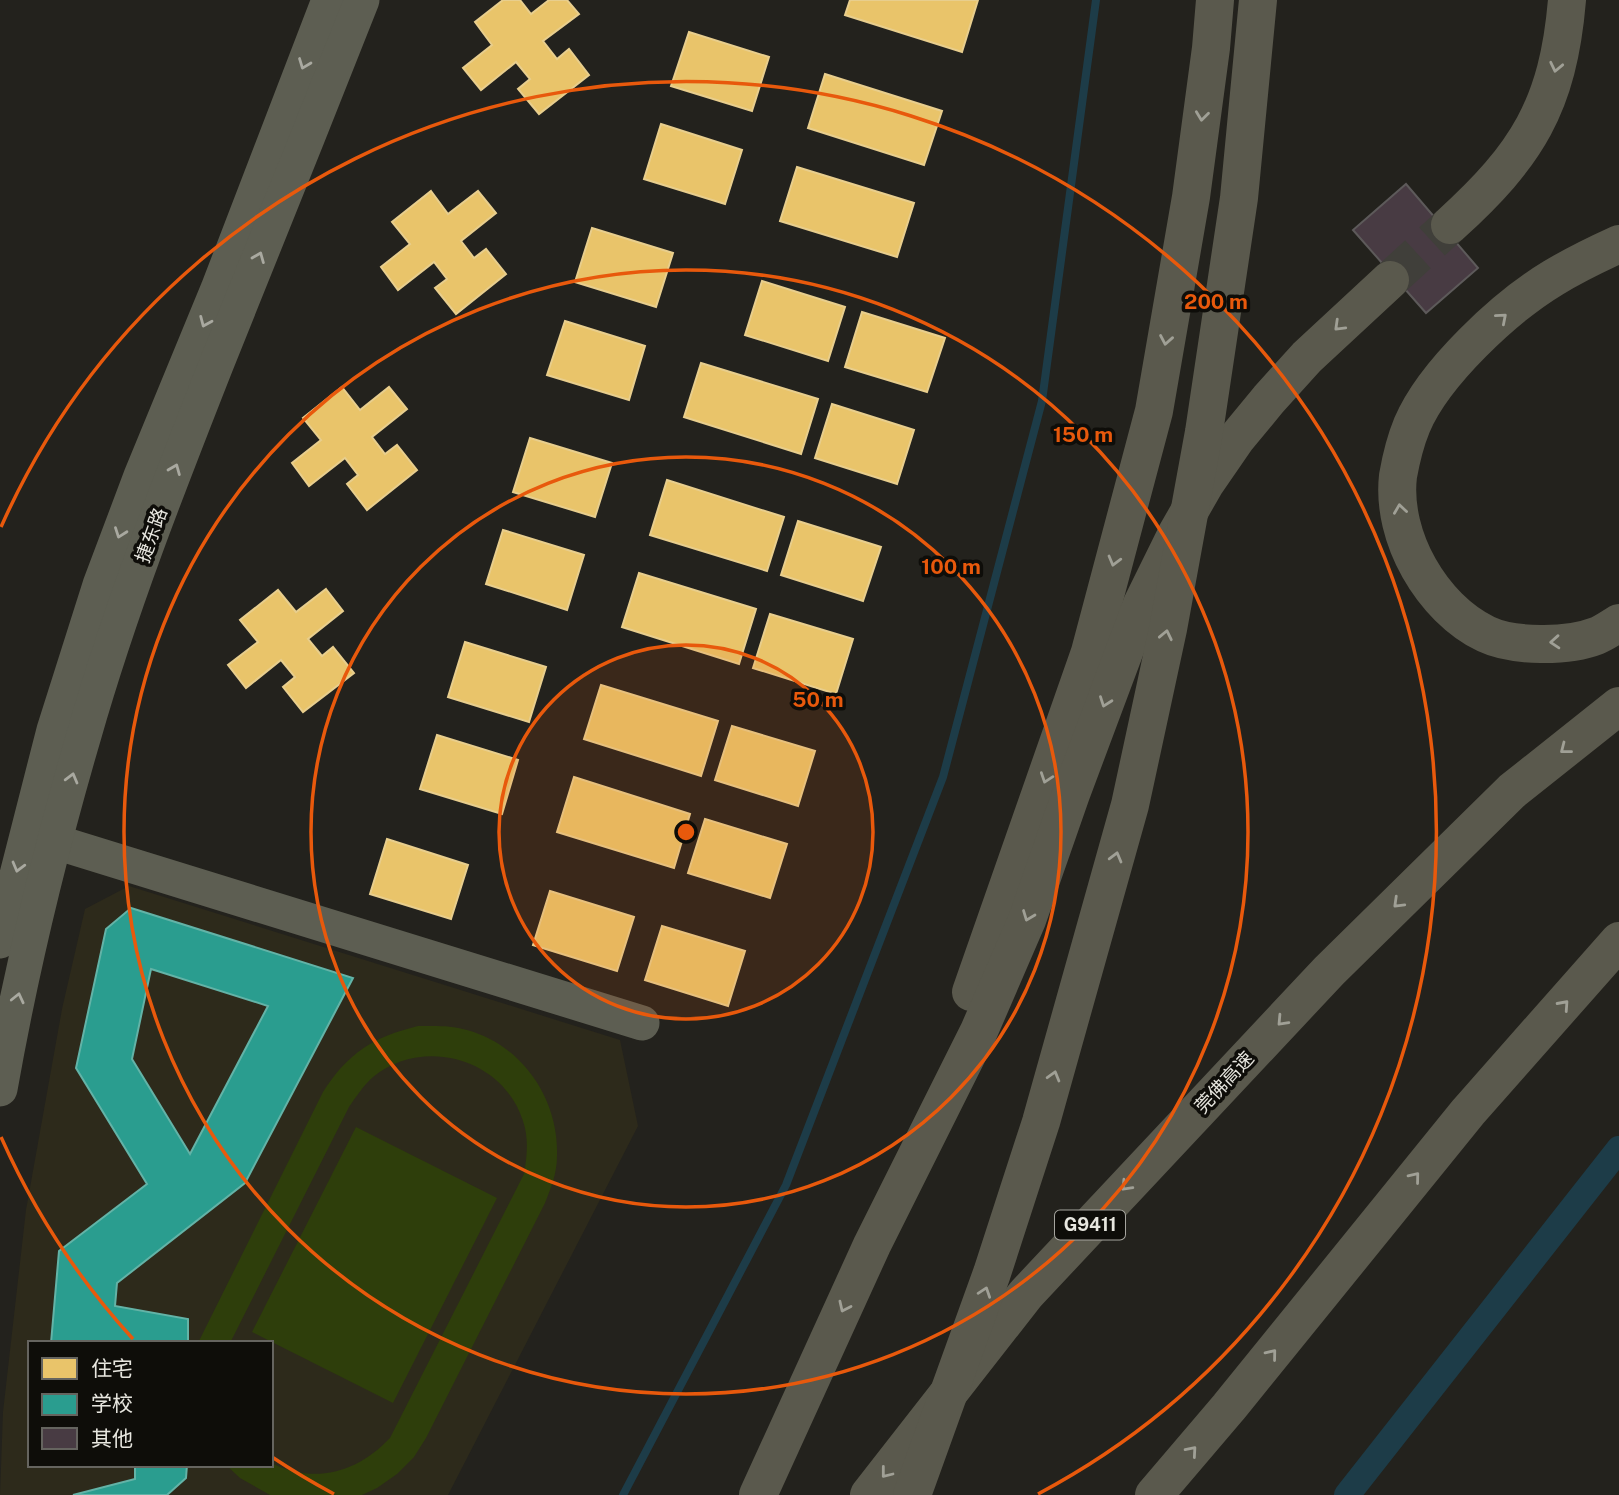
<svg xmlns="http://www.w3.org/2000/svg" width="1619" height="1495" font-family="'Public Sans','Noto Sans SC',sans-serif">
	<rect width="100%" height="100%" fill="#23221d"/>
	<path fill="#2d2a1b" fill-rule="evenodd" d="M129,886L620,1040L638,1126L448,1495H0L3,1412L26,1210L62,1009L85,909ZM30,1343H271V1465H30Z"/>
	<g fill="#2e3e0b">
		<path d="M418,1026C434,1026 451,1025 467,1030C522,1045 559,1099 557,1156C557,1173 551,1188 545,1203L426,1438L414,1457L397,1474L377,1488L362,1495H270L240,1478L226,1465H271V1463C315,1485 358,1472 390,1438L524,1174C527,1156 529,1139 523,1121C503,1058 423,1036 373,1077C363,1086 356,1097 349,1107L230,1343H198L323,1092C348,1053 373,1037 418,1026Z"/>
		<polygon points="356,1127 497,1198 393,1403 252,1332"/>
	</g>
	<g fill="#e9c46a" stroke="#e8ce8d" stroke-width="2">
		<polygon points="503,0 520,0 531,14 549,0 567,0 579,14 543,41 557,59 569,49 589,75 539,114 518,89 530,79 516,62 481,90 463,68 492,45 475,22"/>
		<polygon points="850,0 978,0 962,52 845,15"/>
		<polygon points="689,32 769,57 752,111 671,86"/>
		<polygon points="825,74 942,111 924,165 808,128"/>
		<polygon points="661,124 742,150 725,204 644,179"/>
		<polygon points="797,167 914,203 897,257 780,221"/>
		<polygon points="431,191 448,214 478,191 496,213 461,241 474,258 486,249 506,274 456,314 435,288 447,279 434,262 398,290 381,267 410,244 392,222"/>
		<polygon points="592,228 673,253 656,307 575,282"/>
		<polygon points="762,281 845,307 828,361 745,335"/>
		<polygon points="862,312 945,338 927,392 845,367"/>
		<polygon points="565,321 645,346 629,400 547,375"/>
		<polygon points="701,363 818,399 801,454 684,417"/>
		<polygon points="342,387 360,410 389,387 407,409 372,437 385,454 397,445 417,470 367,510 347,484 358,475 345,458 309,486 292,463 321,440 303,418"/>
		<polygon points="832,404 914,430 897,484 815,458"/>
		<polygon points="530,438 612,463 595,517 513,492"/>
		<polygon points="667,480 784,517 767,571 650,535"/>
		<polygon points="798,521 881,547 863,601 781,575"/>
		<polygon points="503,530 584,555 567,610 486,584"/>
		<polygon points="639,573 756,609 739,664 622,627"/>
		<polygon points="326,589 343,611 308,639 322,656 333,647 354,673 303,712 283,687 295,677 281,660 246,688 228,665 258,642 240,620 278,590 296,612"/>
		<polygon points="770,614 853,639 836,694 753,668"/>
		<polygon points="465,642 546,667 529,722 448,697"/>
		<polygon points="601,685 718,721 701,776 584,739"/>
		<polygon points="732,726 815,751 798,806 715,780"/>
		<polygon points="437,735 518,760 502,814 420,789"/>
		<polygon points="574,777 690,814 674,868 557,832"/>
		<polygon points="705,819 787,844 770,898 688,873"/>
		<polygon points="387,839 468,865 451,919 370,894"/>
		<polygon points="550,891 634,917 617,971 533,945"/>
		<polygon points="662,926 745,951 728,1006 645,980"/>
	</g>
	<g fill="#2a9d8f" stroke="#63b3a7" stroke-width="2" fill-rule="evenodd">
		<path d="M131,908L353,978L245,1183L117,1283L115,1306L188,1319V1343H51L59,1251L147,1184L76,1068L106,929ZM151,969L268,1006L190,1154L132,1059Z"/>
		<polygon points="135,1465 187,1465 186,1478 167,1495 73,1495 135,1479"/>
	</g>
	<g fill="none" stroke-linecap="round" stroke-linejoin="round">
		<polyline stroke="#1d3c48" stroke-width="8" points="623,1495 786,1185 943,777 1042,401 1096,0"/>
		<polyline stroke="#1d3c48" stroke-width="26" points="1347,1495 1619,1149"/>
	</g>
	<polygon fill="#483b43" stroke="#5d5a5a" stroke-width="2" points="1406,184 1478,268 1426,313 1353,230"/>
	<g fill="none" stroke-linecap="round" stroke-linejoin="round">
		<polyline stroke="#403f3a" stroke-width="38" stroke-dasharray="38 19" stroke-linecap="butt" points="1390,280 1450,225"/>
		<g stroke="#5d5e52" stroke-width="35">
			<polyline points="33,835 642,1023"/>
			<polyline points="0,941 54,730 100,585 141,476 218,289 329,0"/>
			<path d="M0,1089C21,970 50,851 84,735C120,609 168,487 216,365C265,243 314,122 362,0"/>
		</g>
		<g stroke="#5a594d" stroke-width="38">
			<path d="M1450,225C1527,155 1558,106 1567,0"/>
			<path d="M1619,244C1597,254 1574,265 1553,278C1505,307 1434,373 1412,425C1405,442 1401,459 1398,476C1391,537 1432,608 1486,634C1513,647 1568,647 1596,636C1604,633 1612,627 1619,623"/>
			<polyline points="971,992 1090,652 1154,411 1191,197 1211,48 1215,0"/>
			<polyline points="758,1495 872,1245 979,1031 1027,920 1071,794 1142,604 1177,533 1205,484 1236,439 1269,399 1307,357 1390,280"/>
			<polyline points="869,1495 1026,1294 1329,971 1512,791 1619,706"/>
			<polyline points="1154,1495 1229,1407 1468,1112 1619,941"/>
		</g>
		<polyline stroke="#5a594d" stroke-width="38" points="912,1495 992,1273 1041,1122 1130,805 1168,629 1204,432 1239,198 1258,0"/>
	</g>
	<defs><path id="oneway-chevron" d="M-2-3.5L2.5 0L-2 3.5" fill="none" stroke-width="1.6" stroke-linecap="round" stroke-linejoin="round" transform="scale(1.75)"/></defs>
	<g stroke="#a9a9a0">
		<use href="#oneway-chevron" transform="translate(304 64) rotate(111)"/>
		<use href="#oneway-chevron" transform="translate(259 257) rotate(-68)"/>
		<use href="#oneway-chevron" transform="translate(205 322) rotate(113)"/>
		<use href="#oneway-chevron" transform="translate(175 469) rotate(-68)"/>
		<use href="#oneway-chevron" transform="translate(120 533) rotate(110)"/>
		<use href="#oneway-chevron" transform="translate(72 778) rotate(-75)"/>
		<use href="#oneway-chevron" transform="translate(18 867) rotate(105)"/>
		<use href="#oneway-chevron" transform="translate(18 998) rotate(-77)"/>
	</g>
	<g stroke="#a0a096">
		<use href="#oneway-chevron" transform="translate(1556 67) rotate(102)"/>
		<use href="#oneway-chevron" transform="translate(1202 116) rotate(97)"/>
		<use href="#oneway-chevron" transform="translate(1502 318) rotate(-41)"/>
		<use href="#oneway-chevron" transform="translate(1339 326) rotate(136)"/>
		<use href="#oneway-chevron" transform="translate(1166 340) rotate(100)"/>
		<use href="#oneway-chevron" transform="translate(1400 509) rotate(-98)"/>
		<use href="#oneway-chevron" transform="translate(1114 561) rotate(105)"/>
		<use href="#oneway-chevron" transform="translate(1166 635) rotate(-78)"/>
		<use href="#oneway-chevron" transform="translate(1555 642) rotate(176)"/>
		<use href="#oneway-chevron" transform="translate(1105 702) rotate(110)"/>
		<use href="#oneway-chevron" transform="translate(1565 749) rotate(142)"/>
		<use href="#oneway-chevron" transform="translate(1046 778) rotate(109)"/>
		<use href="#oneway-chevron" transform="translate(1116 857) rotate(-75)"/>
		<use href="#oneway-chevron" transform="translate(1398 903) rotate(136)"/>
		<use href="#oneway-chevron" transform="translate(1028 916) rotate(111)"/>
		<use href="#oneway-chevron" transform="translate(1564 1005) rotate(-48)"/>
		<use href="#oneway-chevron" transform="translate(1282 1021) rotate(133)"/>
		<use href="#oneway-chevron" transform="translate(1054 1076) rotate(-74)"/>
		<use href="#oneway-chevron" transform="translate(1415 1177) rotate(-51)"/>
		<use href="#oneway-chevron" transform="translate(1126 1186) rotate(133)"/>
		<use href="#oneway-chevron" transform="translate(985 1292) rotate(-71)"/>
		<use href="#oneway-chevron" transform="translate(844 1307) rotate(115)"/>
		<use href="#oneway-chevron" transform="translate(1272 1354) rotate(-51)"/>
		<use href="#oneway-chevron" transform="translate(1192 1451) rotate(-49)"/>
		<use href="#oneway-chevron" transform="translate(886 1473) rotate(128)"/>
	</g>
	<circle cx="686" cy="832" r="187" fill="#e8590c" fill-opacity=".12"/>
	<g fill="none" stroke="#e8590c" stroke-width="3.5">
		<circle cx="686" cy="832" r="187"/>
		<circle cx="686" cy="832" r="375"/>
		<circle cx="686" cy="832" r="562"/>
		<path d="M334 1494A750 750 0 0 1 272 1457M133 1339A750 750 0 0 1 1 1137M1 527A750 750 0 1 1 1038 1494"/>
	</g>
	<g text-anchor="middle" stroke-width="7" stroke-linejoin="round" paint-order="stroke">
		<rect fill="#0e0d09" stroke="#a6a59f" stroke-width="2" x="1055" y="1210.5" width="70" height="29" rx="5"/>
		<g font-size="18" font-weight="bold" fill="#e7e6df">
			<text x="1090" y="1231">G9411</text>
		</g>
		<g font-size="19" fill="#e7e6df" stroke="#0e0d09">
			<text transform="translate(151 535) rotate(-70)" y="7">捷东路</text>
			<text transform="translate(1224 1082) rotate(-47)" y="7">莞佛高速</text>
		</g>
	</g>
	<circle cx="686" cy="832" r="10" fill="#e8590c" stroke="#0e0d09" stroke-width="3.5"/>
	<g font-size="21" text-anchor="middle" font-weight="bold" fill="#e8590c" stroke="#0e0d09" stroke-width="7" stroke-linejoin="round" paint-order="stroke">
		<text x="1216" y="309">200 m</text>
		<text x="1083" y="442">150 m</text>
		<text x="951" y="574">100 m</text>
		<text x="818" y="707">50 m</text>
	</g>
	<rect x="28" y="1341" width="245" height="126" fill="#0e0d09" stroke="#65645f" stroke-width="2"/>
	<rect x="42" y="1358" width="35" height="21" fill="#e9c46a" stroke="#65645f" stroke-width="2"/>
	<text x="91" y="1376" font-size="21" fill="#e7e6df">住宅</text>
	<rect x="42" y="1394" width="35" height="21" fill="#2a9d8f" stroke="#65645f" stroke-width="2"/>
	<text x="91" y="1411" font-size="21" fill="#e7e6df">学校</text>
	<rect x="42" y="1428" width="35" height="21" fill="#483b43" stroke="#65645f" stroke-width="2"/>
	<text x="91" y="1446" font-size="21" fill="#e7e6df">其他</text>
</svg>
